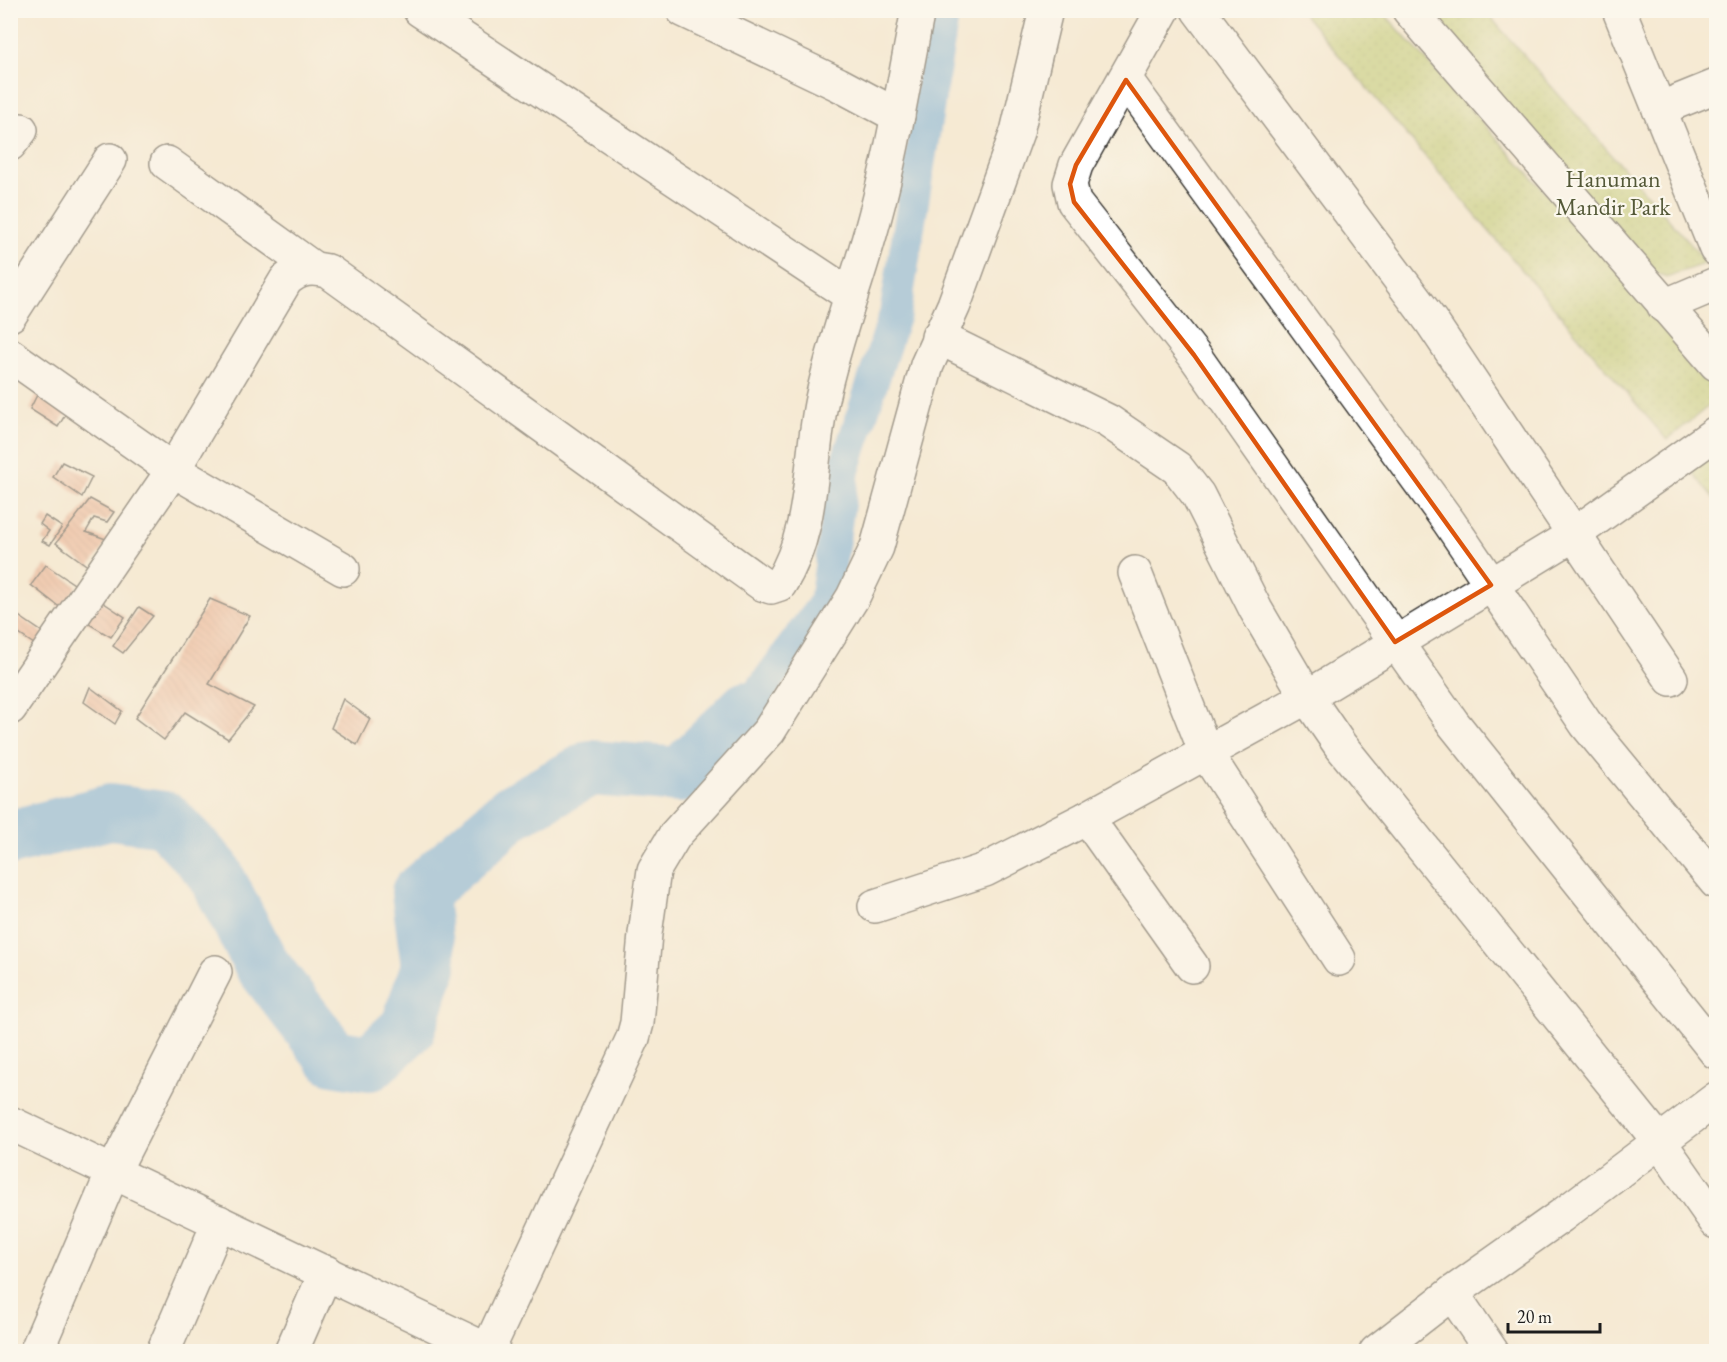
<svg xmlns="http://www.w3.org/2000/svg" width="1727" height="1362" font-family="'EB Garamond',serif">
	<defs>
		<pattern id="green-dots" width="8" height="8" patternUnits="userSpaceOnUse" patternTransform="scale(1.5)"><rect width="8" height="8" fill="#b8c86a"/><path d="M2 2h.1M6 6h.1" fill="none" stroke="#9eab5b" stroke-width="1.8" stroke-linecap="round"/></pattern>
		<pattern id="building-back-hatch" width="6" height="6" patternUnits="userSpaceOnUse" patternTransform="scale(1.5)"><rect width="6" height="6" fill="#e9a889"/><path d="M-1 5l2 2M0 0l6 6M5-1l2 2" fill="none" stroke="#c79076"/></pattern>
	</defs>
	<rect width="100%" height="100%" fill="#fbf7ec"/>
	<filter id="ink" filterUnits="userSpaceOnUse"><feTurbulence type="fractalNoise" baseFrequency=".0167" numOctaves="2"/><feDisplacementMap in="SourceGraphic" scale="12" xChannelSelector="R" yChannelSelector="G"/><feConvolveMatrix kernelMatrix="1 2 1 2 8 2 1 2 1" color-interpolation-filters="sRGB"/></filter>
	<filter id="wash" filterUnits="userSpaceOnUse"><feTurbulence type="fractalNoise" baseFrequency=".008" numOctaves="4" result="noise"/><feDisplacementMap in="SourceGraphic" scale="24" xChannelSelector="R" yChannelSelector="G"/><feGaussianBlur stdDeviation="1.35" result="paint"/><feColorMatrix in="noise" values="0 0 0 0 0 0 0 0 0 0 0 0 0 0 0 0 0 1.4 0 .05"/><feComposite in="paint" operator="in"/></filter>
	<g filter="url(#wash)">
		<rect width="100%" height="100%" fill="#f5ead3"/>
		<g fill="url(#green-dots)" stroke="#6a7243" stroke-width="1.5">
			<polygon points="1301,11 1382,11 1716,381 1716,400 1667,440"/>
			<polygon points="1421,11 1485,11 1707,263 1666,277 1649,270"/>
			<polygon points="1716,430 1716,501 1681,459"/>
		</g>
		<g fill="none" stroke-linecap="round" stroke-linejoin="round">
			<polyline stroke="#67a9db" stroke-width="32" points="747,709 825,602 844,470 895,314 944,10"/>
			<polyline stroke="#67a9db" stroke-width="56" points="10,838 110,812 165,819 213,870 262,965 333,1057 370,1063 408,1028 429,966 419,893 513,811 591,768 680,775 747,709"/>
		</g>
		<g id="blocks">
			<g fill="url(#building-back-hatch)">
				<polygon points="41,387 67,412 58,427 30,409"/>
				<polygon points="62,462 92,477 82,497 53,477"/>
				<polygon points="90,499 114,512 107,522 94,518 86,532 109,540 89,567 56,543"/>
				<polygon points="45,516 62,527 50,545 42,541 49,531 40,524"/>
				<polygon points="46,565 77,586 62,609 31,585"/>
				<polygon points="98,599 125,617 111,637 84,621"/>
				<polygon points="210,599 250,616 209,684 254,707 228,739 185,712 164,740 135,718"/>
				<polygon points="139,607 153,616 123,653 113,646"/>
				<polygon points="10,610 45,634 37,646 10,628"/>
				<polygon points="90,687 122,711 115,724 84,702"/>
				<polygon points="343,699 370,719 357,745 331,728"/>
			</g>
		</g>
	</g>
	<g filter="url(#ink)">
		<use href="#blocks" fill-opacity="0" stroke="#3d3b37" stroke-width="1.5"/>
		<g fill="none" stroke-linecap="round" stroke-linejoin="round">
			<g stroke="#3d3b37" stroke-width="36">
				<g id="minor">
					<polyline points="420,10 850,295"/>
					<polyline points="683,10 838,84 898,116"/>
					<polyline points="1163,10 1076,165 1070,184 1074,202 1194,355 1453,723 1716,1052"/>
					<polyline points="1198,10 1431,321 1671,679"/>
					<polyline points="1409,10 1716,364"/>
					<polyline points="1619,10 1716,249"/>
					<polyline points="1126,80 1449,522 1586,724 1716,882"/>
					<polyline points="1659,109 1716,86"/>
					<polyline points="10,144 21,130"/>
					<polyline points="167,163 313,268"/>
					<polyline points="1664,306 1716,284"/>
					<polyline points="10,315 110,160"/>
					<polyline points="938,337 1108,421 1177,468 1198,495 1256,610 1307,697 1340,745 1659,1141 1716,1222"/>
					<polyline points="10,355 173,470 343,569"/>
					<polyline points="1135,573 1206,753 1339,959"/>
					<path d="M10,708L173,470L286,280C300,268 311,267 328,271L762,584L771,587L780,584C815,530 809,459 822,399C835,338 858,280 874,220C893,151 904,80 918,10"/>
					<polyline points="1087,818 1192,966"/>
					<polyline points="875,906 985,870 1087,818 1307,697 1573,535 1716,433"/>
					<polyline points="10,1123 487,1350"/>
					<polyline points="1452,1293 1492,1352"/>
					<polyline points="36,1352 113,1172 215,972"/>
					<polyline points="163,1352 219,1222"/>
					<polyline points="291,1352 326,1272"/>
					<polyline points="487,1352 633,1038 637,1023 645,934 654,870 675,835 769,731 853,597 877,547 927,365 954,305 1017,132 1046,10"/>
					<polyline points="1376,1352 1452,1293 1561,1216 1716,1099"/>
				</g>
			</g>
			<use href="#minor" stroke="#fff" stroke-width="33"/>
		</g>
	</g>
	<path d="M0 0H1727V1362H0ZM1126,80L1491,585L1395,642L1194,355L1074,202L1070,184L1076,165Z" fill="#f5ead3" fill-opacity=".55" fill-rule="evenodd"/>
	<path fill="none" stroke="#de560d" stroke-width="4.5" stroke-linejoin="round" d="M1126,80L1491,585L1395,642L1194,355L1074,202L1070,184L1076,165Z"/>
	<g text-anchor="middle" stroke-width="4.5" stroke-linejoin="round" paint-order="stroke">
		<g font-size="24" fill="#535837" stroke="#fbf7ec">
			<text x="1613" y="187">Hanuman<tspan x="1613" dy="28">Mandir Park</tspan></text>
		</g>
	</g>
	<rect width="1727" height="1362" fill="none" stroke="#fbf7ec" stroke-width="36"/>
	<path d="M1508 1323v9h92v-9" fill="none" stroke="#1c1c1c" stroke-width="3"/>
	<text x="1517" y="1323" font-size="18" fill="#1c1c1c" stroke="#fbf7ec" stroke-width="4.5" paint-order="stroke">20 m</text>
</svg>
